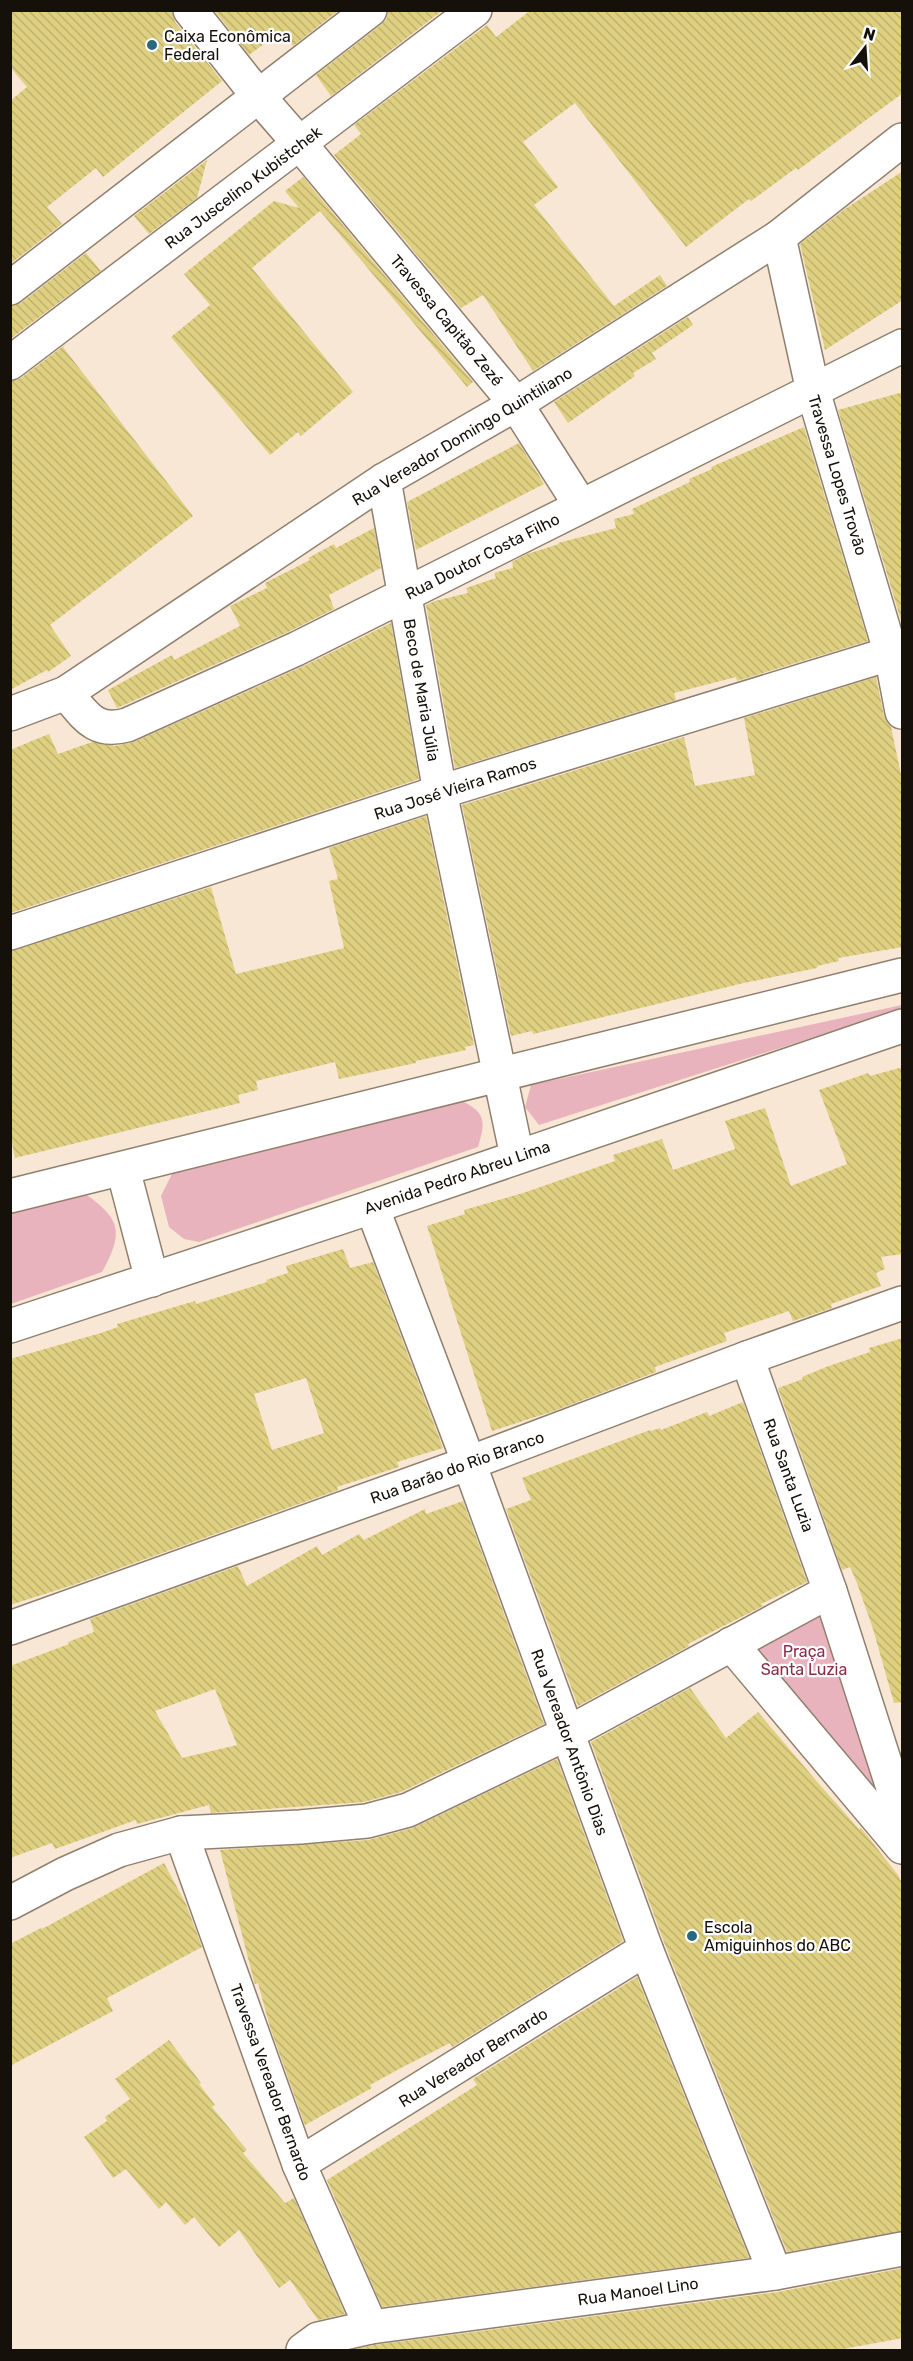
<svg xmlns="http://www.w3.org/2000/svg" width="913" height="2361" font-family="Rubik,sans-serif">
	<defs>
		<pattern id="building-back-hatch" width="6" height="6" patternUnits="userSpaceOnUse" patternTransform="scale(1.5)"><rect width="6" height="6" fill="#dfd081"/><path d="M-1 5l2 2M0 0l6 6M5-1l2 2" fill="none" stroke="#bfb26e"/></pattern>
	</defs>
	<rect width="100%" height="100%" fill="#f9e7d5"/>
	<g fill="#e9b3bd">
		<polygon points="902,1005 902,1009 539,1125 525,1107 531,1085"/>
		<path d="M462,1101C487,1113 485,1123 478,1147L199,1242L184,1239L169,1227L161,1196L173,1172Z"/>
		<path d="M84,1193C121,1219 124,1232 102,1272L11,1304L10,1209Z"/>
		<polygon points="822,1614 890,1814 754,1650"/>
	</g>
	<g fill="url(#building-back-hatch)" fill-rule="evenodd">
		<polygon points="10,10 172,10 175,22 222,81 103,177 96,168 47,207 62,224 10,264 10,101 27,87 10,67"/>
		<polygon points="214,10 339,10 293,46 282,31 249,55"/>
		<polygon points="388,10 443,10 331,96 316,75 381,25 387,18"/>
		<polygon points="531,10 903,10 903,93 798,170 796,168 751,201 749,199 686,247 575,103 523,142 558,187 534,205 614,306 660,275 667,286 533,371 483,295 461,308 334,155 361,134 354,125 487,25 496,37"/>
		<polygon points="207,160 197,198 149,234 134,216"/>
		<polygon points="903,171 903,300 825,350 800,244 845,209"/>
		<polygon points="303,177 473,382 467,387 320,211 252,268 353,392 301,436 298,432 270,455 171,337 210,305 184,274 274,201 299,208 285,191"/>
		<polygon points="86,253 101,271 10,339 10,306 21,303"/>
		<polygon points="688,317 693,325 652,353 656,359 633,373 635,376 568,423 554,402"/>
		<polygon points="66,344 63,347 193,516 50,625 71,656 48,672 47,670 10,690 10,381 21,378"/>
		<polygon points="903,392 903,627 838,410"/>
		<polygon points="804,427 868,641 737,681 736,677 674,693 676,700 455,768 426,605 435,601 468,593 466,588 496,578 494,573 513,568 512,562 527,554 559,544 558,543 616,528 614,519 634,514 632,509 690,482 689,479 712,469 711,467"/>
		<polygon points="519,443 544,484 416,550 407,502"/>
		<polygon points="374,528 381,568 329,595 334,609 288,632 117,708 108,690 172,655 174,660 240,626 230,606 267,588 265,583 310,560 308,558 334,544 336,548"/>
		<polygon points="391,623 419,779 10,913 10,750 49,734 58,754 92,742 115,746 134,742 304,666"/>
		<polygon points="876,677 884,716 891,727 903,784 903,947 838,958 839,961 817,966 817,968 744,983 533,1034 532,1031 511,1036 462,805 684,737 695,786 755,775 744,718"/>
		<polygon points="426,816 474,1045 465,1047 466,1050 416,1061 416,1063 339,1079 335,1062 256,1081 258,1090 238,1095 240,1103 15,1158 10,1133 10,951 211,887 236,974 344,948 329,881 338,879 329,848"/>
		<polygon points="903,1067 903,1254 881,1257 885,1269 876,1273 881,1286 831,1304 832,1308 793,1321 789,1311 724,1333 727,1341 655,1367 656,1372 554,1411 492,1431 427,1226 465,1214 464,1210 523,1193 615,1161 613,1155 662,1139 673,1170 735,1149 725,1121 765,1108 791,1186 847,1164 819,1090 868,1073 870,1076"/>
		<path d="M343,1249L350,1268L373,1262L443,1448L397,1462L399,1467L337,1487L338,1490L73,1585L10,1605V1359L101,1333L118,1327L117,1324L195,1301L196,1304L267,1282L266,1280L288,1273L286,1266ZM306,1378L324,1433L272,1450L254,1394Z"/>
		<polygon points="903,1338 903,1702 894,1703 873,1629 857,1583 850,1567 842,1570 778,1388 803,1379 802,1377 826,1367 870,1352 869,1348"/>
		<polygon points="743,1402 807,1582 761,1604 763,1606 688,1644 689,1646 578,1706 506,1509 531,1500 522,1478 650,1430 651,1431 660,1428 661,1430 707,1412 709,1416"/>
		<path d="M463,1501L544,1724L401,1792L364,1802L211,1813L209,1805L137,1824L136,1820L55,1849L52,1843L10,1858V1666L69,1644L68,1642L94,1632L90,1619L238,1566L247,1586L317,1546L322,1555L359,1534L364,1540L425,1509L426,1514ZM215,1689L237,1745L182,1758L155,1711Z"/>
		<polygon points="690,1688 726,1738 758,1712 819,1784 859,1829 861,1828 898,1875 903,1885 903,2231 787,2252 664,1942 591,1742"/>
		<polygon points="557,1759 623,1941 452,2047 450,2043 401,2068 370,2085 372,2088 305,2125 270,2027 258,1983 255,1984 254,1981 220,1850 369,1840 413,1828"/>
		<polygon points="164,1863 186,1904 202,1947 107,1998 113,2011 10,2066 10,1944 41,1928 42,1929"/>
		<polygon points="637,1977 749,2258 382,2307 327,2180 477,2085 473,2079"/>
		<polygon points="169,2040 201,2083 199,2084 215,2105 212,2107 247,2150 243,2153 285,2203 294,2198 345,2314 318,2320 290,2280 279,2288 239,2230 219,2247 194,2217 185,2225 166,2202 159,2209 126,2169 113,2178 84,2137 107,2121 105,2117 130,2099 115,2079"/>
		<polygon points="903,2268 903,2338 838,2350 352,2350 374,2345 778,2292"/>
	</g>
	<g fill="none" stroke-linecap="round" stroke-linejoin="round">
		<g stroke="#908070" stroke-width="36">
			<g id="minor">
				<polyline points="190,10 259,97 300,144 516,404 581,506"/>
				<polyline points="779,237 813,391 891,654 902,712"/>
				<polyline points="10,288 370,10"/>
				<polyline points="10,363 475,10"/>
				<polyline points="384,480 440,792 517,1156"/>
				<path d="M66,693C85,715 94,734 127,725L296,649L902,346"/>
				<polyline points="10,714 66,693 384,480 516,404 779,237 902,140"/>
				<polyline points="10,933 440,792 902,650"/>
				<polyline points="372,1207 469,1463 646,1949 775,2273"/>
				<polyline points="747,1358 830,1591 902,1816"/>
				<polyline points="731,1644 902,1847"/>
				<polyline points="181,1833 299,2164 371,2327"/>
				<polyline points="10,1903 65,1874 119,1850 181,1833 300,1827 367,1821 408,1810 566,1734 830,1591"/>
				<polyline points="299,2164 646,1949"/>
				<polyline points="303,2350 318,2339 371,2327 775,2273 902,2249"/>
			</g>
		</g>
		<g stroke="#908070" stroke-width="36">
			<g id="major">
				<polyline points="123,1169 152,1280"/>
				<polyline points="10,1196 902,975"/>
				<polyline points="10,1326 372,1207 902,1026"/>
				<polyline points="10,1628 469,1463 747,1358 902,1303"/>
			</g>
		</g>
		<use href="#minor" stroke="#fff" stroke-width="33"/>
		<use href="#major" stroke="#fff" stroke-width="33"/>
	</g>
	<g fill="#29697d" stroke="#fff" stroke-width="2">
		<circle cx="152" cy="45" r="6"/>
		<circle cx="692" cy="1936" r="6"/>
	</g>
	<g text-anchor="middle" stroke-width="4.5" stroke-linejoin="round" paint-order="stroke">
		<g font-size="16" fill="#16100a" stroke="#fff" text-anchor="start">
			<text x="164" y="42">Caixa Econômica<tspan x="164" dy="18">Federal</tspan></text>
			<text x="704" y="1933">Escola<tspan x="704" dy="18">Amiguinhos do ABC</tspan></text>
		</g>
		<g font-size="16" fill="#16100a" stroke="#fff">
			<text transform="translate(243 187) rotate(-37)" y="6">Rua Juscelino Kubistchek</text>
			<text transform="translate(447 320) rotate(50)" y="6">Travessa Capitão Zezé</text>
			<text transform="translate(462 436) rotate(-31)" y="6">Rua Vereador Domingo Quintiliano</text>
			<text transform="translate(838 475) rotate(73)" y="6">Travessa Lopes Trovão</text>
			<text transform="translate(482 556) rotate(-27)" y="6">Rua Doutor Costa Filho</text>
			<text transform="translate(422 690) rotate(80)" y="6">Beco de Maria Júlia</text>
			<text transform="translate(455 788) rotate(-18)" y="6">Rua José Vieira Ramos</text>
			<text transform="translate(457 1177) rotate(-19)" y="6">Avenida Pedro Abreu Lima</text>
			<text transform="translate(457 1467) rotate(-20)" y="6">Rua Barão do Rio Branco</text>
			<text transform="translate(789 1475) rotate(70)" y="6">Rua Santa Luzia</text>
			<text transform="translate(570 1742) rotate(70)" y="6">Rua Vereador Antônio Dias</text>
			<text transform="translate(473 2057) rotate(-32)" y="6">Rua Vereador Bernardo</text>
			<text transform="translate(271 2082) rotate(70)" y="6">Travessa Vereador Bernardo</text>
			<text transform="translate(638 2291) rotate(-8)" y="6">Rua Manoel Lino</text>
		</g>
		<g font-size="16" fill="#8b2d49" stroke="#fff">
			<text x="804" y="1657">Praça<tspan x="804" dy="18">Santa Luzia</tspan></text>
		</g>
	</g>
	<rect width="913" height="2361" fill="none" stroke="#16100a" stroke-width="24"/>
	<g transform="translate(865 48) rotate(17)" stroke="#ffffff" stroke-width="4.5" paint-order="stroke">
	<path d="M0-4.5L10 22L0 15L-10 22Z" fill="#16100a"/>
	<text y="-9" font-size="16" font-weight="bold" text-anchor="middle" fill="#16100a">N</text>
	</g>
</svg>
